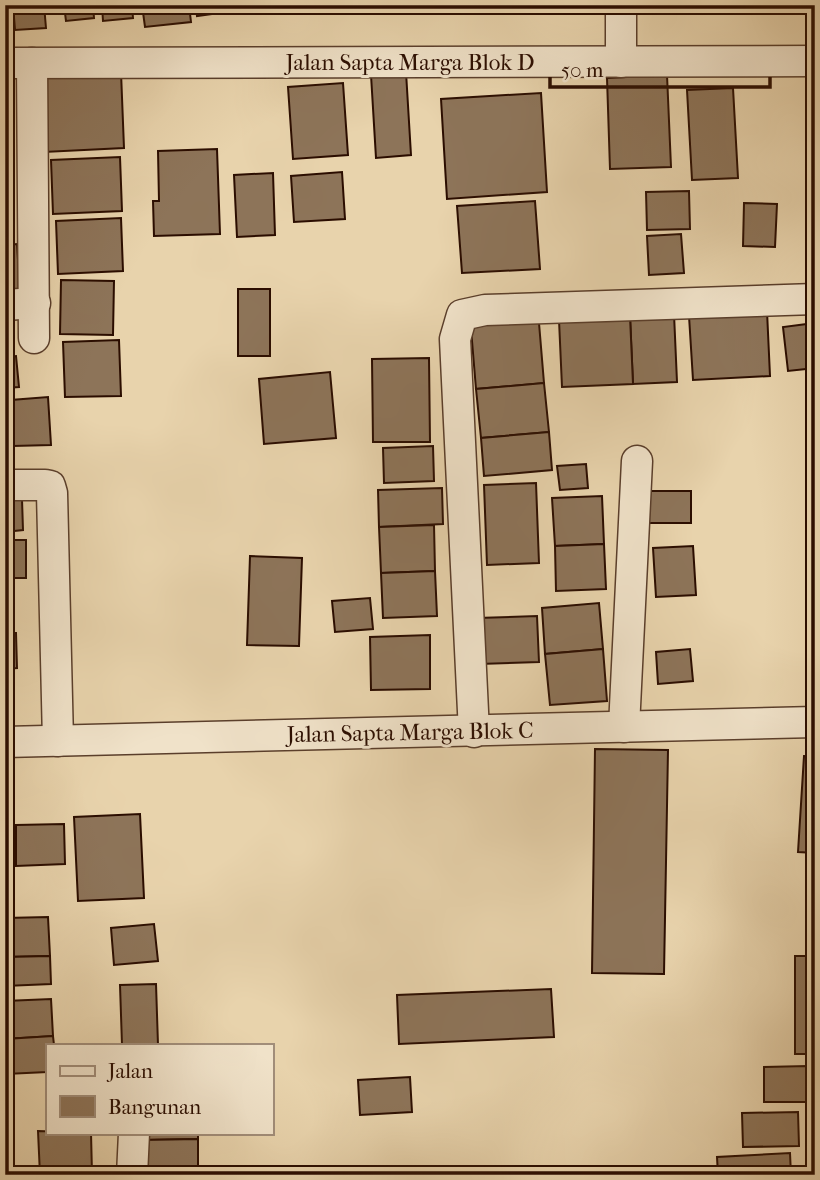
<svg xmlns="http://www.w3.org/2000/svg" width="820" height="1180" font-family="'IM FELL French Canon',serif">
	<rect width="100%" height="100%" fill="#e8d3ac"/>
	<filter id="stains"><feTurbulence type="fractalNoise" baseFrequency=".00286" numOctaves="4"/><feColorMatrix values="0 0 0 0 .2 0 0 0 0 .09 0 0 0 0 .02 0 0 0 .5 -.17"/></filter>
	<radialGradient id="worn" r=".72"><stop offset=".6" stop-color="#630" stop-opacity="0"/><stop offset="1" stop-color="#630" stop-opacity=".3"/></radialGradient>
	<g fill="#8d7459" stroke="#2b0d00" stroke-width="2">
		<polygon points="13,5 44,5 46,28 15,30"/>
		<polygon points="64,5 93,5 94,18 66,21"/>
		<polygon points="102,5 132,5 133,18 103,21"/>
		<polygon points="142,5 189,5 191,22 145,27"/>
		<polygon points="196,5 226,5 227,12 197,16"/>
		<polygon points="233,5 264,5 264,11 234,14"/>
		<polygon points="271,5 320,5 321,10 271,13"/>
		<polygon points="121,72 124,148 44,152 40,76"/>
		<polygon points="406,72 411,155 376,158 371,75"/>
		<polygon points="667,75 671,167 610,169 607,78"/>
		<polygon points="343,83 348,155 293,159 288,87"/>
		<polygon points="733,88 738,178 692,180 687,90"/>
		<polygon points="541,93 547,192 447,199 441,99"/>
		<polygon points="217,149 220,234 154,236 153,201 159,201 158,151"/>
		<polygon points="120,157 122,211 53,214 51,160"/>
		<polygon points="342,172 345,219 294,222 291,176"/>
		<polygon points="273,173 275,235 237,237 234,175"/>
		<polygon points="689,191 690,229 647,230 646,192"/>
		<polygon points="535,201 540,269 462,273 457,206"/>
		<polygon points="744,203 777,204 775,247 743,246"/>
		<polygon points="121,218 123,271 58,274 56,221"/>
		<polygon points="681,234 684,273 649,275 647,236"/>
		<polygon points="17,244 20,291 5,291 5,245"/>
		<polygon points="61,280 114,281 113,335 60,334"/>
		<rect x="238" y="289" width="32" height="67"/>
		<polygon points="538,311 544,383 476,389 470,317"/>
		<polygon points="767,311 770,376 693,380 689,316"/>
		<polygon points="674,314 677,382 633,384 630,316"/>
		<polygon points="630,316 633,384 562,387 559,320"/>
		<polygon points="815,323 815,368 788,371 783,327"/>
		<polygon points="119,340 121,396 65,397 63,342"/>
		<polygon points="16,356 19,387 5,388 5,357"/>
		<polygon points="429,358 430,442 373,442 372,359"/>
		<polygon points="330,372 336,438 264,444 259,379"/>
		<polygon points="544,383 549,432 481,438 476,389"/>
		<polygon points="48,397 51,445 13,446 11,400"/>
		<polygon points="549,432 552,470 484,476 481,438"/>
		<polygon points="433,446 434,481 384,483 383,448"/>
		<polygon points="586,464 588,488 560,490 557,466"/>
		<polygon points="536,483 539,563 487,565 484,485"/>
		<polygon points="442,488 443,524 379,527 378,490"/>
		<rect x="649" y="491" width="42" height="32"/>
		<polygon points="602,496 604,544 555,546 552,498"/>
		<polygon points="22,499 23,530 5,532 5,500"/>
		<polygon points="434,525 435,571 381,573 379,527"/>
		<rect x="5" y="540" width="21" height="38"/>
		<polygon points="604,544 606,589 556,591 555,546"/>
		<polygon points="693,546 696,595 656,597 653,548"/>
		<polygon points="250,556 302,558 299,646 247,645"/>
		<polygon points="435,571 437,616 383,618 381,573"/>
		<rect x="5" y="587" width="6" height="37"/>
		<polygon points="370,598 373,629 335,632 332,601"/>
		<polygon points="599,603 603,649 545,654 542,608"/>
		<polygon points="537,616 539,662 479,664 477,618"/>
		<polygon points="5,633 16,633 17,668 5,669"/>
		<polygon points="430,635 430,689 371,690 370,637"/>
		<polygon points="603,649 607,701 550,705 545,654"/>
		<polygon points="690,649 693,681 658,684 656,652"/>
		<polygon points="5,678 13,678 14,713 5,713"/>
		<polygon points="595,749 668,750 664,974 592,973"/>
		<polygon points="804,756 815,757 815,853 798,852"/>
		<polygon points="140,814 144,898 78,901 74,817"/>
		<polygon points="64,824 65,864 16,866 16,825"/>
		<polygon points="48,917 50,956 5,957 5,918"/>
		<polygon points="154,924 158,961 114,965 111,928"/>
		<polygon points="50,956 51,984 5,986 5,957"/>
		<rect x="795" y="956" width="20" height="98"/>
		<polygon points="156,984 158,1045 122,1045 120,985"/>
		<polygon points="551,989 554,1037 399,1044 397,995"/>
		<polygon points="51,999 53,1036 5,1039 5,1001"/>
		<polygon points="53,1036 54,1045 47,1045 47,1072 6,1074 5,1039"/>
		<polygon points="807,1066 807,1102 764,1102 764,1067"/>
		<polygon points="410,1077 412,1112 360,1115 358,1080"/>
		<polygon points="798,1112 799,1146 743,1147 742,1113"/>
		<polygon points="38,1131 91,1133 92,1174 40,1175"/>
		<polygon points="142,1133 198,1133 198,1139 142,1140"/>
		<polygon points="198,1139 198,1175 142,1175 142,1140"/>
		<polygon points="790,1153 791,1175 718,1175 717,1157"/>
	</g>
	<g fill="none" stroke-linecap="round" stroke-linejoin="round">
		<g stroke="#5a3e2b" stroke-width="33">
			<g id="minor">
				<polyline points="621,62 621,5"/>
				<polyline points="5,63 815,61"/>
				<polyline points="32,63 34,338"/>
				<polyline points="5,305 35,303"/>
				<polyline points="5,485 45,485 50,486 52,493 58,741"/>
				<polyline points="624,727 637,461"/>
				<polyline points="474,732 455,339 462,315 485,310 815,299"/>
				<polyline points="5,742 815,722"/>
				<polyline points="132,1175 134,1133"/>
			</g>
		</g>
		<use href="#minor" stroke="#f0e2c9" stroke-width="30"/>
	</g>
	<g text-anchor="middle" stroke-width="6" stroke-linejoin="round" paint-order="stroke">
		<g font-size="23" fill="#2b0d00" stroke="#f0e2c9">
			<text x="410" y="70">Jalan Sapta Marga Blok D</text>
			<text transform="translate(410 732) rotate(-1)" y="8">Jalan Sapta Marga Blok C</text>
		</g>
	</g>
	<rect width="820" height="1180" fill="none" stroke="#e8d3ac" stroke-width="28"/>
	<rect x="7" y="7" width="806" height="1166" fill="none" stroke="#2b0d00" stroke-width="3.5"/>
	<rect x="14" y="14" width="792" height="1152" fill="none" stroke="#2b0d00" stroke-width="2"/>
	<rect x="46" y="1044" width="228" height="91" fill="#f0e2c9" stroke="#a18d79" stroke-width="2"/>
	<rect x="60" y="1066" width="35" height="10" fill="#f0e2c9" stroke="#a18d79" stroke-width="2"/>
	<text x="108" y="1078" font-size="21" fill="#2b0d00">Jalan</text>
	<rect x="60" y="1096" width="35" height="21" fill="#8d7459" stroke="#a18d79" stroke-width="2"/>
	<text x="108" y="1114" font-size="21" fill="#2b0d00">Bangunan</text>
	<path d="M550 77v10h220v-10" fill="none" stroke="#2b0d00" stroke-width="3.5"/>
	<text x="561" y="77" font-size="21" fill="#2b0d00" stroke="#f0e2c9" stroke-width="5" paint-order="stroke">50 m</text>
	<rect width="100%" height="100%" filter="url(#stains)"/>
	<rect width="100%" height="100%" fill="url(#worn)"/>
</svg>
